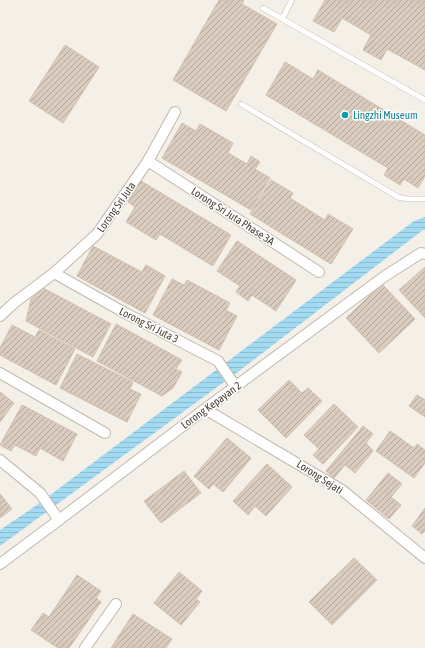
<svg xmlns="http://www.w3.org/2000/svg" width="425" height="648" font-family="'Asap Condensed',sans-serif">
	<defs>
		<pattern id="water-rules" width="6" height="5" patternUnits="userSpaceOnUse"><rect width="6" height="5" fill="#a2daf2"/><path d="M0 2.5h6" fill="none" stroke="#8dbcd0"/></pattern>
		<pattern id="building-hatch" width="6" height="6" patternUnits="userSpaceOnUse"><rect width="6" height="6" fill="#d9ccbf"/><path d="M-1 1l2-2M0 6l6-6M5 7l2-2" fill="none" stroke="#b2a79c"/></pattern>
	</defs>
	<rect width="100%" height="100%" fill="#f4efe7"/>
	<polygon fill="url(#water-rules)" points="425,217 425,230 423,230 239,371 0,546 0,530 37,505 414,221"/>
	<g fill="url(#building-hatch)" stroke="#d1c0af">
		<polygon points="219,0 244,0 242,4 277,24 226,111 173,80"/>
		<polygon points="325,0 425,0 425,70 387,49 381,60 363,50 371,35 342,18 334,32 313,21"/>
		<polygon points="65,45 99,67 63,123 29,101"/>
		<polygon points="285,62 313,79 318,70 425,135 425,176 418,188 404,179 400,185 384,175 388,168 266,95"/>
		<polygon points="182,123 196,131 200,124 233,143 228,153 247,164 251,156 260,162 255,169 270,178 251,210 162,158"/>
		<polygon points="271,180 293,193 290,198 325,220 328,214 353,229 331,264 250,214"/>
		<polygon points="141,181 231,235 213,266 160,234 156,240 126,222 135,207 128,202"/>
		<polygon points="237,241 296,280 276,311 252,295 248,301 236,292 240,286 217,271"/>
		<polygon points="93,246 142,272 146,265 165,276 145,313 77,276"/>
		<polygon points="425,267 425,318 399,290"/>
		<polygon points="172,279 184,285 187,280 230,303 226,310 237,316 219,350 153,315"/>
		<polygon points="382,284 415,319 379,353 346,318"/>
		<polygon points="43,288 111,324 93,357 26,321 31,299"/>
		<polygon points="116,324 182,360 176,369 182,372 173,388 162,396 97,361"/>
		<polygon points="12,325 35,337 39,330 75,349 56,385 0,355 0,348"/>
		<polygon points="77,354 133,382 130,389 141,394 127,422 60,388"/>
		<polygon points="289,380 302,393 308,388 322,401 286,438 258,410"/>
		<polygon points="0,392 14,403 0,422"/>
		<polygon points="417,395 425,400 425,417 409,406"/>
		<polygon points="334,404 358,427 323,464 313,455 319,449 304,435"/>
		<polygon points="22,405 77,434 63,461 40,448 36,456 15,445 11,451 0,445"/>
		<polygon points="363,426 373,434 366,443 373,451 355,473 345,465 334,478 326,471"/>
		<polygon points="390,431 414,448 417,444 425,450 425,463 414,478 376,451"/>
		<polygon points="227,438 251,458 223,492 213,484 209,489 194,476"/>
		<polygon points="267,464 292,487 266,516 255,506 248,515 233,501"/>
		<polygon points="184,471 201,493 161,523 144,501"/>
		<polygon points="388,473 402,484 391,497 401,505 389,519 366,500"/>
		<polygon points="0,494 12,509 0,518"/>
		<polygon points="425,508 425,531 422,534 412,526"/>
		<polygon points="354,558 377,580 332,625 309,602"/>
		<polygon points="179,572 202,591 196,599 200,602 181,625 154,603"/>
		<polygon points="77,575 101,591 96,598 101,602 69,648 58,648 31,630 43,613 49,617"/>
		<polygon points="133,614 172,639 166,648 111,648"/>
	</g>
	<g fill="none" stroke-linecap="round" stroke-linejoin="round">
		<g stroke="#c3b8ad" stroke-width="6">
			<g id="service">
				<polyline points="263,8 425,100"/>
				<polyline points="282,19 292,0"/>
				<polyline points="241,104 398,197 407,199 425,199"/>
			</g>
		</g>
		<g stroke="#c3b8ad" stroke-width="12">
			<g id="minor">
				<polyline points="148,161 319,272"/>
				<polyline points="54,273 127,314 218,361 236,387"/>
				<polyline points="0,316 14,303 54,273 97,234 148,161 175,112"/>
				<polyline points="0,373 105,433"/>
				<polyline points="205,409 342,490 425,558"/>
				<polyline points="0,460 40,493 59,520"/>
				<polyline points="0,564 59,520 205,409 385,276 421,253 425,254"/>
				<polyline points="85,648 116,604"/>
			</g>
		</g>
		<use href="#service" stroke="#fff" stroke-width="5"/>
		<use href="#minor" stroke="#fff" stroke-width="10"/>
	</g>
	<circle fill="#0f9aa8" stroke="#fff" stroke-width="1.5" cx="345" cy="115" r="4"/>
	<g text-anchor="middle" stroke-width="3" stroke-linejoin="round" paint-order="stroke">
		<g font-size="11" fill="#0d838f" stroke="#fff" text-anchor="start">
			<text x="353" y="119">Lingzhi Museum</text>
		</g>
		<g font-size="11" fill="#483f36" stroke="#fff">
			<text transform="translate(116 207) rotate(-55)" y="4">Lorong Sri Juta</text>
			<text transform="translate(233 216) rotate(33)" y="4">Lorong Sri Juta Phase 3A</text>
			<text transform="translate(149 325) rotate(27)" y="4">Lorong Sri Juta 3</text>
			<text transform="translate(211 405) rotate(-36)" y="4">Lorong Kepayan 2</text>
			<text transform="translate(320 477) rotate(33)" y="4">Lorong Sejati</text>
		</g>
	</g>
</svg>
